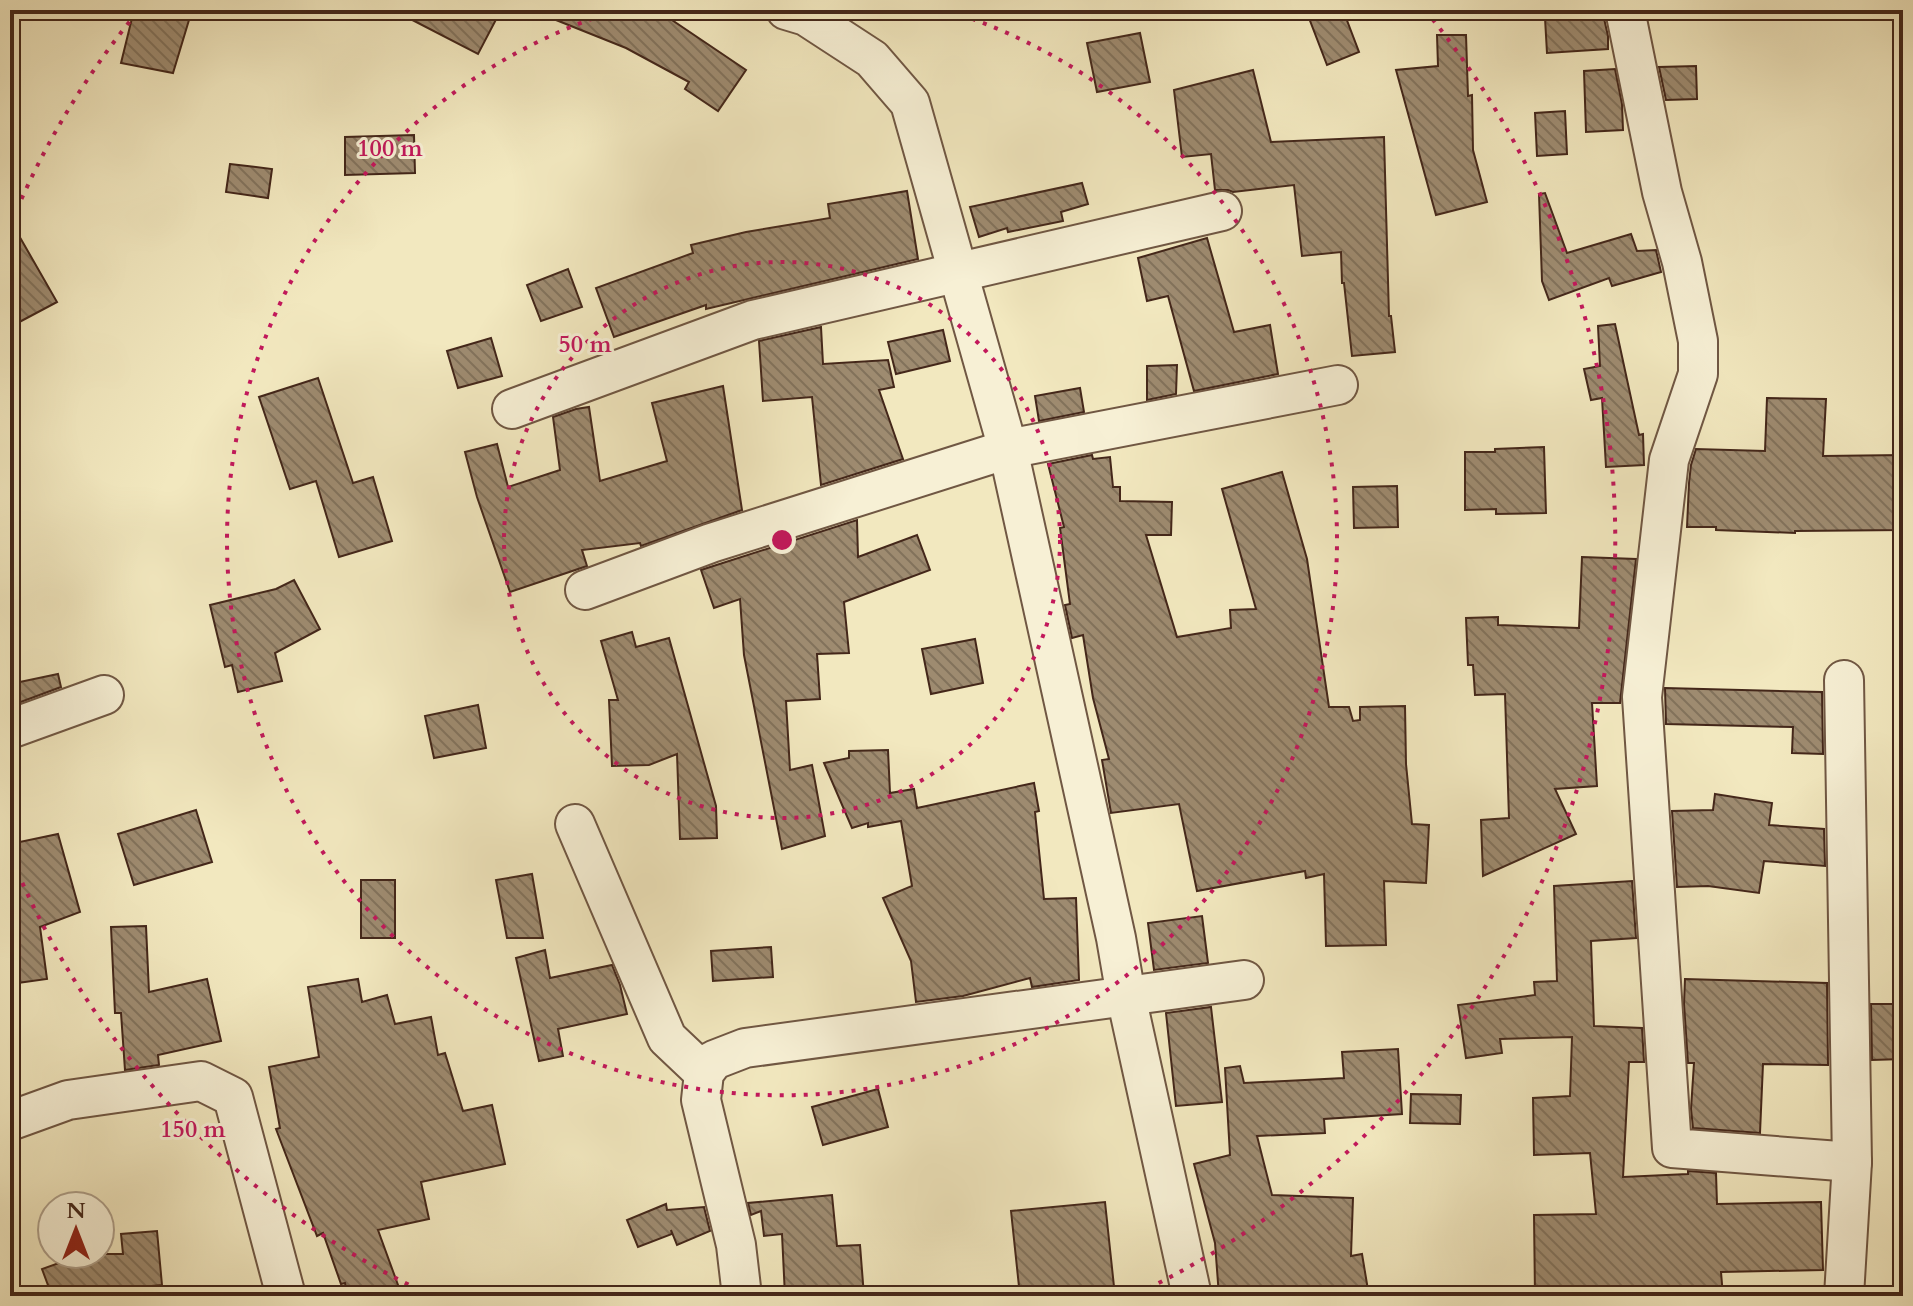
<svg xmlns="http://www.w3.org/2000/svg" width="1913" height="1306" font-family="Cardo,serif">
	<defs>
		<pattern id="building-back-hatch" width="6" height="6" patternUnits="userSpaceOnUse" patternTransform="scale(2)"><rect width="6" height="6" fill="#9e8b70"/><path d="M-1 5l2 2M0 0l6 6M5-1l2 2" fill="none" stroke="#82725b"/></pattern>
	</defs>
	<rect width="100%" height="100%" fill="#f2e8bf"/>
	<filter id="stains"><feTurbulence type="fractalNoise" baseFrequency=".0025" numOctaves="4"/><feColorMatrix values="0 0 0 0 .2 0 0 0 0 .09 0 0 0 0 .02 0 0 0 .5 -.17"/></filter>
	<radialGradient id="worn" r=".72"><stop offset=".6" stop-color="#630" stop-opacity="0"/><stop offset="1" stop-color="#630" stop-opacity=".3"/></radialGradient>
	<g fill="url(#building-back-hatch)" stroke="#44271a" stroke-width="2">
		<polygon points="134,10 192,10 173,73 121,63"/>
		<polygon points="393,10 501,10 478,54"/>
		<polygon points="531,10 657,10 746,70 718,111 685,89 689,82 626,48"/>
		<polygon points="1330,10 1343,10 1359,52 1327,65 1309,18"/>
		<polygon points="1603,14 1608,36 1608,49 1547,53 1545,18"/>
		<polygon points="1140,33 1150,82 1097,92 1087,43"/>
		<polygon points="1437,35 1466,35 1468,96 1472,95 1473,150 1487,202 1436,215 1396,70 1438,66"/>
		<polygon points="1696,66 1697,99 1666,100 1659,67"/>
		<polygon points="1615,69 1622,104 1623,130 1586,132 1584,71"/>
		<polygon points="1253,70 1271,142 1384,137 1389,316 1391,316 1395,352 1352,356 1344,283 1342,283 1341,252 1302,256 1294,185 1233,192 1228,190 1215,190 1211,154 1182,157 1174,90"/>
		<polygon points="1565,111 1567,154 1537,156 1535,113"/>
		<polygon points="414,135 415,173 345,175 345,137"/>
		<polygon points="230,164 272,169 268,198 226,192"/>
		<polygon points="1082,183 1088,204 1061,212 1063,221 1008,232 1007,228 979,237 970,207"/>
		<polygon points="907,191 918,259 706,309 706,305 614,337 596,288 693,253 691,245 746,232 830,218 828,204"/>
		<polygon points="1545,193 1567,253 1631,234 1637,251 1656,250 1661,272 1612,286 1609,278 1549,300 1542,281 1539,194"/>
		<polygon points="10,220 57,302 10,327"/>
		<polygon points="1207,238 1234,332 1270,325 1278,374 1194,391 1168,296 1147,301 1138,258"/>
		<polygon points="568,269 582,307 541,321 527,285"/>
		<polygon points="1615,324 1639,435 1643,434 1644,465 1606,467 1602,398 1591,400 1584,369 1600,366 1598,326"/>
		<polygon points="821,327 823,364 888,360 894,387 879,390 903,459 821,485 812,397 763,401 759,341"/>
		<polygon points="943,330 950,361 896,374 888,342"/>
		<polygon points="491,338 502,376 458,388 447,351"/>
		<polygon points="1177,365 1176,394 1147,400 1147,366"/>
		<polygon points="318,378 353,483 373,477 392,541 339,557 316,481 290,489 259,397"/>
		<polygon points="723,386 742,510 641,546 640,543 582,550 587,566 510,592 477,497 465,452 497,444 508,487 560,470 553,417 576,409 589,407 600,481 667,461 652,403"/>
		<polygon points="1080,388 1084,412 1039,421 1035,396"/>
		<polygon points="1767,398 1826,399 1823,456 1903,455 1903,530 1795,531 1795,533 1716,530 1716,527 1687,527 1689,483 1691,465 1696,449 1765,451"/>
		<polygon points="1544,447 1546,513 1496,514 1496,509 1465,510 1465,452 1495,452 1495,449"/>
		<polygon points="1092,455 1093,459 1110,457 1113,487 1120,487 1120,501 1172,502 1171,535 1146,535 1177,637 1231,628 1230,610 1256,609 1222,489 1282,472 1307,559 1329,707 1349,707 1353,721 1360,720 1360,707 1405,706 1406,764 1412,824 1429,825 1426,883 1384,881 1386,945 1326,946 1324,874 1306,878 1305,871 1197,891 1179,804 1111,813 1102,760 1109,759 1093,698 1083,635 1072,638 1065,605 1070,604 1060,528 1064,527 1048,464"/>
		<polygon points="1397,486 1398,527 1354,528 1353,487"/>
		<polygon points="857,520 858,557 917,535 930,570 844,602 849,653 817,654 820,699 786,701 790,770 812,765 825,836 782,849 744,655 740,599 714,608 701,570"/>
		<polygon points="1582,557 1636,559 1620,703 1592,703 1597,786 1555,789 1576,834 1483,876 1481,820 1509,818 1505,694 1475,695 1473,665 1468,665 1466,618 1498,617 1498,625 1579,628"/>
		<polygon points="294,580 320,629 275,653 282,681 238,692 232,665 225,667 210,605 276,589"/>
		<polygon points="632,632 636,647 669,638 716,806 717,838 680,839 677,754 649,765 612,766 609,700 618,700 601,641"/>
		<polygon points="975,639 983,683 931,694 922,649"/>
		<polygon points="58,674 61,687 10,706 10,684"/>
		<polygon points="1665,688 1822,692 1823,754 1792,753 1793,727 1666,724"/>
		<polygon points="478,705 486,748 434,758 425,716"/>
		<polygon points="888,750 890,793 914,789 917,808 1034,783 1039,811 1035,812 1044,899 1076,898 1079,980 1032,987 1030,978 963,996 916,1002 911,961 883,898 912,886 901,821 868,827 868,823 852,828 824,763 849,758 849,751"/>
		<polygon points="1715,794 1772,803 1769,825 1824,829 1825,866 1764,861 1759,893 1708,886 1677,887 1672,811 1713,810"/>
		<polygon points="196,810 212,862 134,885 118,834"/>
		<polygon points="58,834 80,912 40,927 47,979 10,984 10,844"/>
		<polygon points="532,874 543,938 507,938 496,880"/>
		<rect x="361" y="880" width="34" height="58"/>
		<polygon points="1632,881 1636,938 1591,941 1594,1026 1642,1028 1644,1062 1629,1062 1623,1177 1688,1174 1688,1171 1716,1173 1717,1204 1821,1202 1823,1270 1721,1272 1723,1296 1535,1296 1534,1215 1596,1214 1590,1153 1534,1155 1533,1098 1570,1096 1572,1037 1500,1039 1502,1053 1466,1058 1458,1005 1535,995 1534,982 1557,981 1554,886"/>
		<polygon points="1202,916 1208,963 1154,970 1148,923"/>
		<polygon points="146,926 149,992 207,979 221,1041 158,1055 159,1065 125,1070 121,1013 115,1013 111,927"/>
		<polygon points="771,947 773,977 713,981 711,951"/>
		<polygon points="545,950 550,978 612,965 620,985 627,1014 558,1029 563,1056 539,1061 516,958"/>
		<polygon points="358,979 362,1002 387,995 395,1024 431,1017 438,1055 445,1053 463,1111 492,1105 505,1164 421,1182 429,1219 378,1230 402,1296 348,1296 345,1283 341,1284 323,1233 317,1236 276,1129 280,1128 269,1067 319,1057 308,987"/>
		<polygon points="1685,979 1827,983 1828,1065 1763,1064 1760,1133 1693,1128 1691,1109 1694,1063 1688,1063 1684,1004"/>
		<polygon points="1871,1004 1903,1004 1903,1059 1872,1060"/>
		<polygon points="1211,1007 1222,1102 1176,1106 1166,1013"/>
		<polygon points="1398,1049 1402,1114 1324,1119 1325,1133 1257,1136 1272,1195 1353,1198 1351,1256 1362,1254 1369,1296 1219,1296 1215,1243 1194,1164 1230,1155 1225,1068 1240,1066 1244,1083 1344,1078 1342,1052"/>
		<polygon points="878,1089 888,1127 823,1145 812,1107"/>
		<polygon points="1411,1094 1461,1095 1460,1124 1410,1123"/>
		<polygon points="832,1195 837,1246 860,1245 864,1296 785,1296 782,1234 764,1236 761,1211 751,1215 748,1203"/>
		<polygon points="1105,1202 1115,1296 1020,1296 1011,1211"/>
		<polygon points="666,1204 667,1210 704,1207 710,1231 677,1245 671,1230 672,1234 638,1247 627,1220"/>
		<polygon points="157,1231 162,1285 98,1291 100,1296 52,1296 42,1269 84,1254 123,1254 121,1234"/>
	</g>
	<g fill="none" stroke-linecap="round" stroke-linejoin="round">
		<g stroke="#705743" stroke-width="42">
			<g id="street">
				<polyline points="786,10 806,16 872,59 910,103 1008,449 1116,938 1126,996 1192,1296"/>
				<polyline points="1625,10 1662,192 1682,262 1698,341 1698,374 1669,460 1642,697 1672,1148 1852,1162"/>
				<polyline points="512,409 753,320 1222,211"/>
				<polyline points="585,590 711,543 1008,449 1338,385"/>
				<polyline points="1844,680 1852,1162 1844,1296"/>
				<polyline points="10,729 104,695"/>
				<polyline points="575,824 667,1038 704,1073"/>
				<polyline points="10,1121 68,1100 201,1081 233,1097 286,1296"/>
				<polyline points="742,1296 736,1245 701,1100 704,1073 714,1060 745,1048 1244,980"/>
			</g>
		</g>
		<use href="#street" stroke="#f7f0d5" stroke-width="38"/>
	</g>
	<g fill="none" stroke="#c2185b" stroke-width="4" stroke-dasharray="4 8">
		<circle cx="782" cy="540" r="278"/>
		<path d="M949 11A555 555 0 1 1 615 11"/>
		<path d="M430 1295A833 833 0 0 1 12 859M12 221A833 833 0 0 1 139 10M1425 10A833 833 0 0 1 1134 1295"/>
	</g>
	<circle cx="782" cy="540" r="12" fill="#c2185b" stroke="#f7f0d5" stroke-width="4"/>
	<g font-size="24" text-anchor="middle" font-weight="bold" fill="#c2185b" stroke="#f7f0d5" stroke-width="6" stroke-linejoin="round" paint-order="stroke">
		<text x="390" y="156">100 m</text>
		<text x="585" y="352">50 m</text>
		<text x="193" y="1137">150 m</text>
	</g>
	<rect width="1913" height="1306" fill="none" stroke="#f2e8bf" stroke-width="40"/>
	<rect x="12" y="12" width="1889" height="1282" fill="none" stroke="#44271a" stroke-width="4"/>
	<rect x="20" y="20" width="1873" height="1266" fill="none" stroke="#44271a" stroke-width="2"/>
	<g transform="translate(76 1230)"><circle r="38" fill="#f7f0d5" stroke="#afa08a" stroke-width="2"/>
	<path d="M0-6L14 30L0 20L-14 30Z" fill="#8f2418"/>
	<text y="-12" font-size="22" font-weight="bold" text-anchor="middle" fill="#44271a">N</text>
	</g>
	<rect width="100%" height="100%" filter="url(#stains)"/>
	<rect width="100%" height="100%" fill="url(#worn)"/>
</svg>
